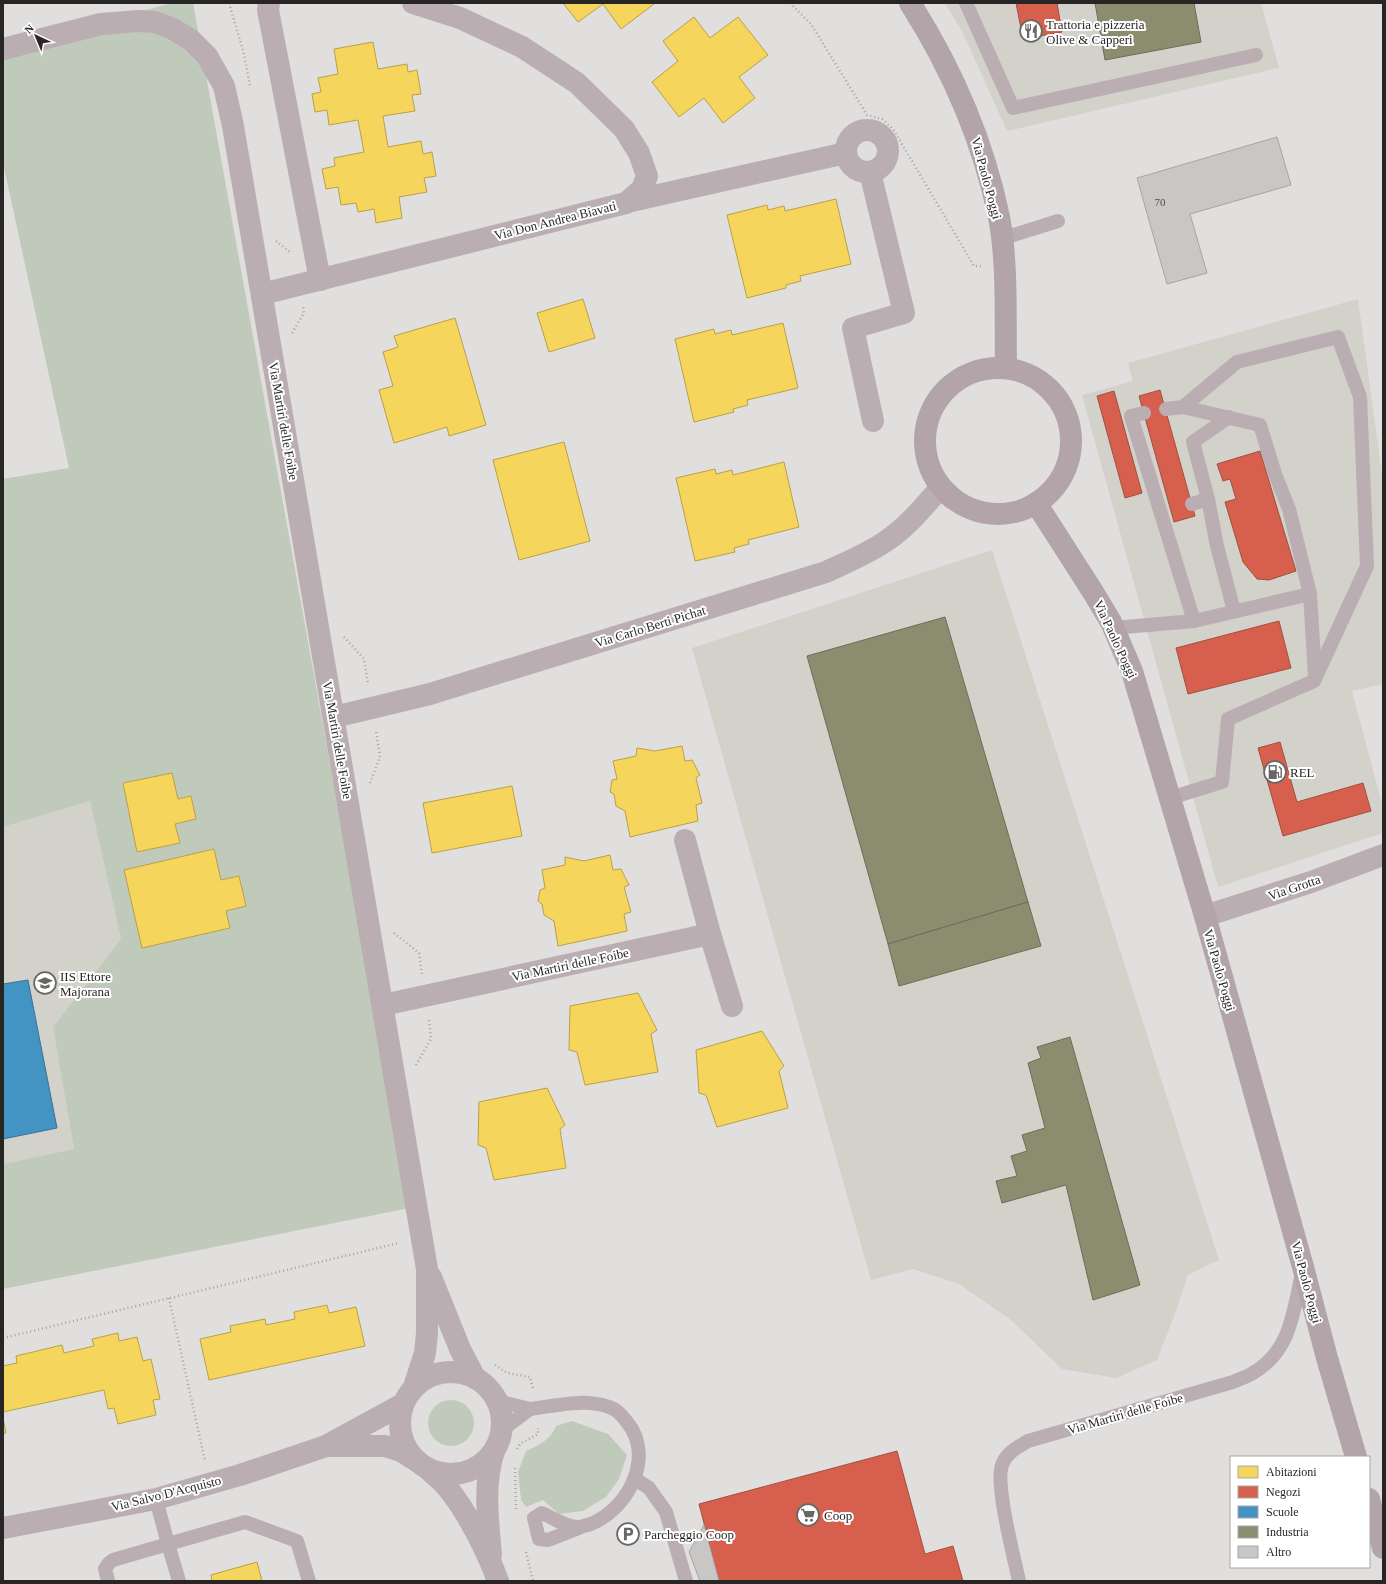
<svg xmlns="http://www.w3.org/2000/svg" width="1386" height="1584" font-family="'Times New Roman',serif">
	<rect width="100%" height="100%" fill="#e0dfdd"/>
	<g fill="#d2d1ca">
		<polygon points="945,3 1261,3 1279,68 1007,131 962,31"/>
		<polygon points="1358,299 1383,482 1383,684 1352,691 1383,808 1383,833 1218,887 1082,395 1133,381 1128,363"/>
		<polygon points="992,550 1219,1260 1188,1275 1176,1311 1157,1360 1116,1378 1062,1369 1011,1320 959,1284 913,1269 871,1280 692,648"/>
		<polygon points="90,801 121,939 53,1027 74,1149 3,1164 3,827"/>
	</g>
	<g fill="#c0cabb">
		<polygon points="172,3 193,3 410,1208 3,1289 3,1164 74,1149 53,1027 121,939 90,801 3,827 3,479 69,468 3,163 3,49"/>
		<circle cx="451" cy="1423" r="23"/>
		<path d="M572,1421L608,1434L627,1455L619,1479L606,1497L583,1511L559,1514L543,1500L526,1507L521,1500L518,1472L526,1451C539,1445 551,1440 556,1426Z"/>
	</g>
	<g fill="#f6d55c" stroke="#b8a04c">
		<polygon points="563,3 653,3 654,4 621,29 603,4 578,22"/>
		<polygon points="694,17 710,38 738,17 768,55 739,77 755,98 723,123 704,98 679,117 652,82 678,61 663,41"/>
		<polygon points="373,42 378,69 407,64 408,72 417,70 421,94 412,95 415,111 383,116 388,147 421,141 423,154 432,152 436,176 424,178 427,192 399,197 402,218 376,223 374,209 358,212 356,203 341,205 338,187 326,189 322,169 335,166 334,158 364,152 358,120 329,125 327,110 315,112 312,94 321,92 318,78 338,74 334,49"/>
		<polygon points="836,199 851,264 800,276 801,281 786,285 786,288 747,298 727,215 767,205 768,210 784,206 785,211"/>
		<polygon points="583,299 595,338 549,352 537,313"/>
		<polygon points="455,318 486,425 449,436 447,427 394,443 379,390 393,386 383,352 398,347 394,336"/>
		<polygon points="783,323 798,388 747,400 748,405 733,409 734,412 694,422 675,339 714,329 715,334 731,330 732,335"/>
		<polygon points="564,442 590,541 519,560 493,460"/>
		<polygon points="784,462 799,527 748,540 749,544 734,548 735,552 695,561 676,478 715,469 716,474 732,470 733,475"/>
		<polygon points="682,746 685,761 692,760 700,775 696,778 702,803 696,805 698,821 630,837 625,811 616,806 614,794 610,792 612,780 617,779 613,761 636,756 637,748 655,751"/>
		<polygon points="172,773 178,799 191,796 196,819 175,824 180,843 137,852 123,783"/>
		<polygon points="512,786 522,836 432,853 423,803"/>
		<polygon points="214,849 221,880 239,876 246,906 226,911 230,928 142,948 124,870"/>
		<polygon points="610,855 613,870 621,869 629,885 624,887 631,912 624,914 627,931 558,946 554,921 544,915 542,904 538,901 540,890 545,888 542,870 565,865 565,857 584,861"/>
		<polygon points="638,993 657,1030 651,1034 658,1072 585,1085 577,1052 569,1050 570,1006"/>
		<polygon points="762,1031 784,1066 779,1071 788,1108 717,1127 706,1095 699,1093 696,1050"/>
		<polygon points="547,1088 565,1125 560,1129 566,1168 494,1180 486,1148 478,1145 479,1102"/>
		<polygon points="327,1305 329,1313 356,1307 365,1346 209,1380 200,1339 231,1332 230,1326 265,1319 266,1325 295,1319 294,1312"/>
		<polygon points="118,1333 119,1341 137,1337 143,1361 151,1359 160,1399 153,1400 156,1415 118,1424 114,1408 108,1409 104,1390 3,1412 3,1366 17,1363 16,1356 62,1345 64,1353 94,1346 92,1339"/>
		<polygon points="3,1418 6,1433 3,1433"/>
		<polygon points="257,1562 262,1581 212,1581 211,1575"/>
	</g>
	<g fill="#d6604d" stroke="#a24f41">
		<polygon points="1016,3 1057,3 1062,32 1023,39"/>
		<polygon points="1160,390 1195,516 1174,522 1139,396"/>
		<polygon points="1114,391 1142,493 1125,498 1097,396"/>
		<polygon points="1260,451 1296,571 1269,580 1257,579 1243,562 1225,502 1236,499 1230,479 1223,481 1217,464"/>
		<polygon points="1279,621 1291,668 1188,694 1176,648"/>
		<polygon points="1280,742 1297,802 1363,783 1371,811 1283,836 1258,748"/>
		<polygon points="897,1451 925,1554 953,1546 963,1581 719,1581 699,1504"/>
	</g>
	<polygon fill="#4393c3" stroke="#3b7294" points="28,980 57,1128 3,1139 3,984"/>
	<g fill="#8c8c6e" stroke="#6e6d58">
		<polygon points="1095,3 1194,3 1201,42 1105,60"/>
		<polygon points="945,617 1028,902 888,944 807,656"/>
		<polygon points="1028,902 1041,946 899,986 888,944"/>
		<polygon points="1070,1037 1140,1285 1093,1300 1066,1185 1002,1203 996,1181 1017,1176 1011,1156 1027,1151 1022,1135 1045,1128 1028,1063 1041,1058 1037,1047"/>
	</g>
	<g fill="#c8c7c6" stroke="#a6a5a4">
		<polygon points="1277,137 1291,185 1190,214 1207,273 1167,284 1137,178"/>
		<polygon points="704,1525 719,1581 700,1581 689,1552"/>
	</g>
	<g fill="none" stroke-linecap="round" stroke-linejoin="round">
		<g stroke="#aaa2a4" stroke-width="2.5" stroke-dasharray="1 3" stroke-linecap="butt">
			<polyline points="229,3 244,54 250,86"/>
			<polyline points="790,3 811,24 867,115 882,119 893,129 974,266 981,266"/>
			<polyline points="276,241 291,253"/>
			<polyline points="292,333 304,313 303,307"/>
			<polyline points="344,637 364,659 368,684"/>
			<polyline points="370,783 380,757 376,731"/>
			<polyline points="394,933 419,953 422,974"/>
			<polyline points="416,1065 431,1039 429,1019"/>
			<polyline points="169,1298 205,1461"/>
			<polyline points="3,1338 399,1243"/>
			<polyline points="495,1365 507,1373 530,1377 533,1389"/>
			<polyline points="517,1449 520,1444 538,1434 538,1428"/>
			<polyline points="515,1468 516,1511"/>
			<polyline points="526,1552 533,1581"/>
		</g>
		<g stroke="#bbaeb2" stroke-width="14">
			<polyline points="966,3 1013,108 1256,55"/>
			<polyline points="1001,239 1058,221"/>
			<polyline points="1183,407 1260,425 1275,474 1289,509 1310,594"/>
			<polyline points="1166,409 1183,407 1237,362 1338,337 1360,397 1367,566 1314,681 1228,719 1222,782 1170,798"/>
			<polyline points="1208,499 1217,546 1234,611"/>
			<polyline points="1192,504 1208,499 1193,442 1229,417"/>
			<polyline points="1194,621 1310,594 1315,676"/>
			<polyline points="1113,628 1194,621 1131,416 1144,413"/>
			<polyline points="497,1401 530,1409 502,1430"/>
			<path d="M530,1409C555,1406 584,1398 609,1407C616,1409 622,1415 627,1422C656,1457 627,1512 588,1525C585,1525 582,1527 579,1527C568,1528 553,1518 542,1513L534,1518L539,1539L548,1540L579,1528"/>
			<polyline points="635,1479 649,1488 666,1512 686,1581"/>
			<polyline points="156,1499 168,1544 245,1522 297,1541 309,1581"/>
			<polyline points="108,1581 105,1569 109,1563 113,1560 168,1544 179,1581"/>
			<path d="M1019,1581C1014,1557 995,1485 1002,1465C1006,1453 1018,1447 1028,1441L1233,1382C1239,1379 1247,1377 1253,1373C1291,1351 1293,1312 1302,1273"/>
		</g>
		<g stroke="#bbaeb2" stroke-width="22">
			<polyline points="269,3 268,10 320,280"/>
			<polyline points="3,49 101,24 138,21 155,22 173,29 191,40 207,56 224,86 233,126 427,1269 427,1333 425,1353 414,1387"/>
			<circle cx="867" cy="151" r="21"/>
			<polyline points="870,172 904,313 853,328 873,421"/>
			<polyline points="627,202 846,153"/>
			<polyline points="262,294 626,203 642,189 647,176 639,153 624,129 577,83 522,47 460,18 413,3"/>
			<path d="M334,717L430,694L826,572C847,562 870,553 889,539C909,525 925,505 941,487"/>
			<polyline points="685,840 710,934 732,1006"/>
			<polyline points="1205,916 1311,882 1383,855"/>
			<polyline points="383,1005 710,934"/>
			<polyline points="431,1277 460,1349 475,1378"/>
			<circle cx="451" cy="1423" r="51"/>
			<polyline points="327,1446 385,1446 401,1451 415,1460"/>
			<path d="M428,1469C434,1475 441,1480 446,1486C467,1511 487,1551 498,1581"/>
			<polyline points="3,1528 156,1499 240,1475 326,1446 403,1404"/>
			<path d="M491,1555C488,1520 483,1484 494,1451"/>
		</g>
		<g stroke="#b2a4a8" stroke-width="22">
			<path d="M910,3C952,69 983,140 999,217C1008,264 1005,320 1006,368"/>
			<circle cx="998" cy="441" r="73"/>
			<polyline points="1036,503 1093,592 1111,622 1132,671 1205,916 1303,1267 1327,1358 1356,1457"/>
			<polyline points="1369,1499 1383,1548"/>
		</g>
	</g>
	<defs>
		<g id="restaurant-ring" transform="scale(1.15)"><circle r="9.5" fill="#fff" stroke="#686765" stroke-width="1.5"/><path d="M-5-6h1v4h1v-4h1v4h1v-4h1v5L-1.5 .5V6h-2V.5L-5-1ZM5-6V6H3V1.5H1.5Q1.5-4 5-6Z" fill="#686765"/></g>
		<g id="fuel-ring" transform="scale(1.15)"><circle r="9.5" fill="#fff" stroke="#686765" stroke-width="1.5"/><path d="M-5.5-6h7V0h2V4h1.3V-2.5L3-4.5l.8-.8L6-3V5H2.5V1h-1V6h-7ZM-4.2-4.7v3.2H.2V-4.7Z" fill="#686765"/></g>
		<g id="school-ring" transform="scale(1.15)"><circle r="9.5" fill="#fff" stroke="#686765" stroke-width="1.5"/><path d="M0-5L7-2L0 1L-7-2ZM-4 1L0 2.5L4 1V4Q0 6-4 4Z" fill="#686765"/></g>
		<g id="supermarket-ring" transform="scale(1.15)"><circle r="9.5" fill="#fff" stroke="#686765" stroke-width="1.5"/><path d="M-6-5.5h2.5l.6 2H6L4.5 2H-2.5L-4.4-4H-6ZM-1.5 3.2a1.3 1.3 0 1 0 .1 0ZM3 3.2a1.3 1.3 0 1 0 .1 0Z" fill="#686765"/></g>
		<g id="parking-ring" transform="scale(1.15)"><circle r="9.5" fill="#fff" stroke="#686765" stroke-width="1.5"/><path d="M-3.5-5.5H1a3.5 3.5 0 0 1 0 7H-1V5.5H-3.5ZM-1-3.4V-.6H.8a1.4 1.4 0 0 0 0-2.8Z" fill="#686765"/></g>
	</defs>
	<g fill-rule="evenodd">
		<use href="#restaurant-ring" x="1031" y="31"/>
		<use href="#fuel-ring" x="1275" y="772"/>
		<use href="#school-ring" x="45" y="983"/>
		<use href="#supermarket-ring" x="808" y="1515"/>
		<use href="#parking-ring" x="628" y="1534"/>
	</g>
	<g text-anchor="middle" stroke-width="4" stroke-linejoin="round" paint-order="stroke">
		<g font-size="11" fill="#4f4e4d">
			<text x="1160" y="206">70</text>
		</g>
		<g font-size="13" fill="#272625" stroke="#fff" text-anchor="start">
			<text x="1046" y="29">Trattoria e pizzeria<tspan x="1046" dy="15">Olive &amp; Capperi</tspan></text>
			<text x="1290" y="777">REL</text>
			<text x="60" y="981">IIS Ettore<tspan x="60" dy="15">Majorana</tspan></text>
			<text x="824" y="1520">Coop</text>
			<text x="644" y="1539">Parcheggio Coop</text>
		</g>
		<g font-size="13" fill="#272625" stroke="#fff">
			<text transform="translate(987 178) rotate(75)" y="5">Via Paolo Poggi</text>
			<text transform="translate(555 220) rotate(-14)" y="5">Via Don Andrea Biavati</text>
			<text transform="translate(284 421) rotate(80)" y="5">Via Martiri delle Foibe</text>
			<text transform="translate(650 626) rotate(-17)" y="5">Via Carlo Berti Pichat</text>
			<text transform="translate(1116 639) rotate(65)" y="5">Via Paolo Poggi</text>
			<text transform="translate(338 740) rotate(80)" y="5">Via Martiri delle Foibe</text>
			<text transform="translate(1294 887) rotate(-19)" y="5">Via Grotta</text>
			<text transform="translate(570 964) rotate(-12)" y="5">Via Martiri delle Foibe</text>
			<text transform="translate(1220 970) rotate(74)" y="5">Via Paolo Poggi</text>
			<text transform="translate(1307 1282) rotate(75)" y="5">Via Paolo Poggi</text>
			<text transform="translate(1125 1413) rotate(-16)" y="5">Via Martiri delle Foibe</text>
			<text transform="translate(166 1493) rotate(-14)" y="5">Via Salvo D'Acquisto</text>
		</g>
	</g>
	<rect width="1386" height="1584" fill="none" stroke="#272625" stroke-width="8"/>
	<rect x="1230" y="1456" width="140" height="112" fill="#ffffff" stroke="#a9a8a8"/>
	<rect x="1238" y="1466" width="20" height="12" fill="#f6d55c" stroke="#a9a8a8"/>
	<text x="1266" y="1476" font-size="12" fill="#272625">Abitazioni</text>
	<rect x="1238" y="1486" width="20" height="12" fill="#d6604d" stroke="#a9a8a8"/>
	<text x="1266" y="1496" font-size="12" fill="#272625">Negozi</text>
	<rect x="1238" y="1506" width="20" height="12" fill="#4393c3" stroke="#a9a8a8"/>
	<text x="1266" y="1516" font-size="12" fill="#272625">Scuole</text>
	<rect x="1238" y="1526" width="20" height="12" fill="#8c8c6e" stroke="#a9a8a8"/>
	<text x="1266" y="1536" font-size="12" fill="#272625">Industria</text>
	<rect x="1238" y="1546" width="20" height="12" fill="#c8c7c6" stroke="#a9a8a8"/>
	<text x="1266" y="1556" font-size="12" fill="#272625">Altro</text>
	<g transform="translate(36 36) rotate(316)" stroke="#ffffff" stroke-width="3" paint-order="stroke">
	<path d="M0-3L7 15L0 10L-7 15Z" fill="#272625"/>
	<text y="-6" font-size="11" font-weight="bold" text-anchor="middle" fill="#272625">N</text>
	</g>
</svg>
